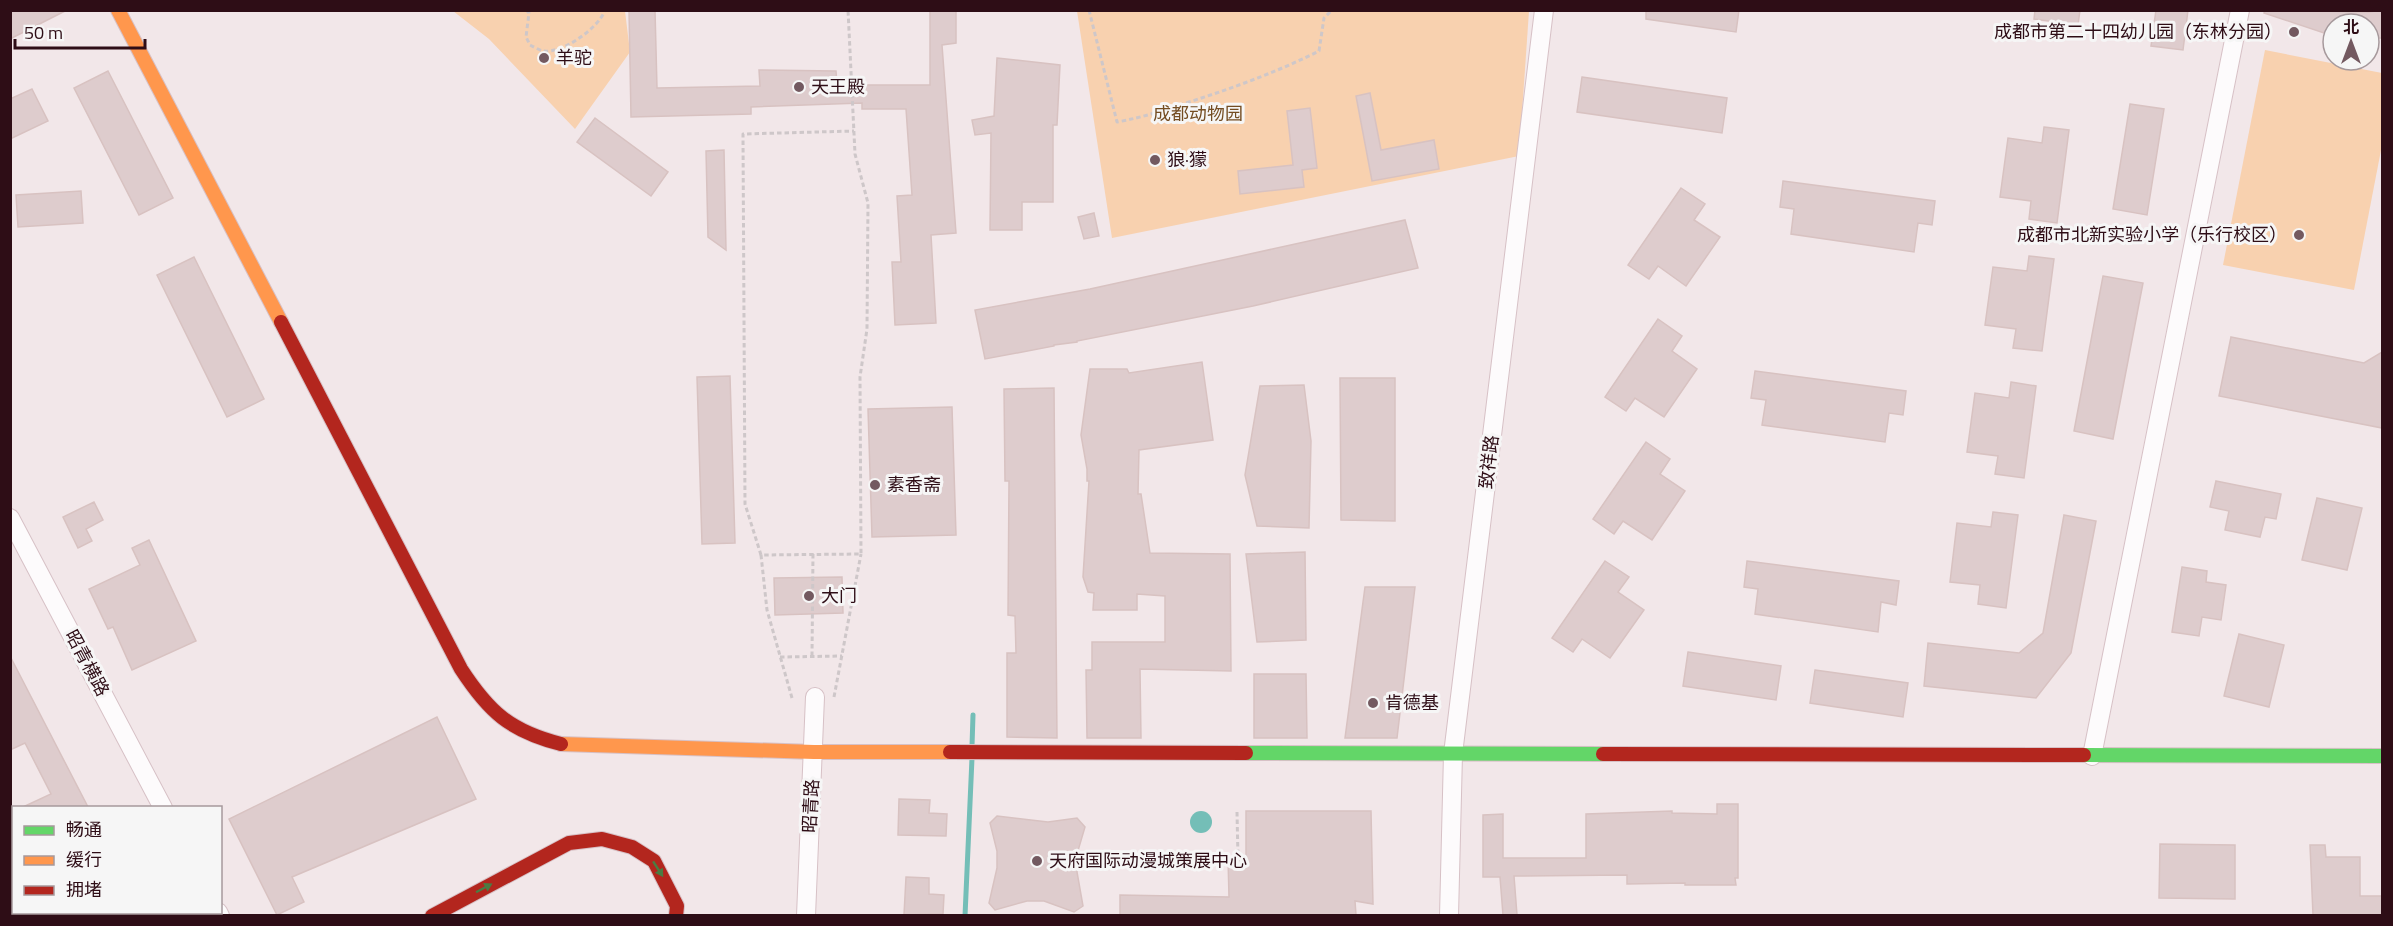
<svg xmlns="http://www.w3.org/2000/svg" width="2393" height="926" font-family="'Titillium Web','Noto Sans SC',sans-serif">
	<rect width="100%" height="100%" fill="#f2e7e9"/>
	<g fill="#f8d1af">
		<polygon points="453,11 625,11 630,52 575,129 489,39"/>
		<polygon points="1077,11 1529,11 1519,156 1112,238"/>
		<polygon points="2265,50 2382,73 2382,145 2354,290 2223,265"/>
	</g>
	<circle fill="#74beb7" cx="1201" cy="822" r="11"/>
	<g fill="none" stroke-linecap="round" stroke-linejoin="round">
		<g stroke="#74beb7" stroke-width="5">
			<polyline points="972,746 973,715"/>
			<polyline points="965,916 972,758"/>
		</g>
	</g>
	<g fill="#decccd" stroke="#d8c2c1" stroke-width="1.5">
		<polygon points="10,10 67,10 10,39"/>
		<polygon points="629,10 655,10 657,88 760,86 759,70 836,71 837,85 930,85 930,10 956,10 956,43 942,45 956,233 931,235 936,323 895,325 892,262 901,262 897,196 912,195 906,109 862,109 862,103 751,107 751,114 631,117"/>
		<polygon points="1646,10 1739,10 1736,32 1646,19"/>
		<polygon points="2035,10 2080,10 2078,25 2034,19"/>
		<polygon points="2156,10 2188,10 2183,50 2151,46"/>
		<polygon points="2265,10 2369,12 2382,10 2382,38 2369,38 2369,24 2333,24 2333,36 2264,13"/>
		<polygon points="997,58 1060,65 1057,125 1053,125 1053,202 1022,202 1022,230 990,230 991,133 975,135 972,120 994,116"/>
		<polygon points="108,71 173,198 139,215 74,88"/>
		<polygon points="1582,77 1727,98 1722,133 1577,112"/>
		<polygon points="32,89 48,121 10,139 10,99"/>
		<polygon points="1370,93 1381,150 1434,140 1439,169 1372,181 1356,96"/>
		<polygon points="2130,104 2164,109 2147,215 2113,209"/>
		<polygon points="1310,108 1317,168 1302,170 1304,187 1240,194 1238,171 1293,165 1287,111"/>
		<polygon points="595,118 668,172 651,196 577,142"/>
		<polygon points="2044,127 2069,130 2057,223 2029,219 2031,201 2000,197 2008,138 2042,143"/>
		<polygon points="724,150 726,250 708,237 706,151"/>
		<polygon points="1783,181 1935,201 1932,225 1918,223 1914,252 1791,234 1794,209 1780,207"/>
		<polygon points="1681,188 1705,204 1694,220 1720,237 1686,286 1658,266 1649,279 1628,265"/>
		<polygon points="81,191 83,223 18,227 16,195"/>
		<polygon points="1094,213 1099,236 1084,239 1078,217"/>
		<polygon points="1405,220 1418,268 1253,306 1077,341 1077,342 1054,345 1054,346 985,359 975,310 1090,289"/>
		<polygon points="2029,256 2054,259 2042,351 2013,348 2016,329 1985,325 1993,267 2027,271"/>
		<polygon points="194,257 264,399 227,417 157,275"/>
		<polygon points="2103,276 2143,283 2113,439 2074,431"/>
		<polygon points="1658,319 1682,336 1672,351 1697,369 1664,417 1635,398 1626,411 1605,397"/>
		<polygon points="2231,337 2364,363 2382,352 2382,428 2219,396"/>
		<polygon points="1202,362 1213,440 1139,450 1138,494 1141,494 1150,553 1230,554 1231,671 1140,669 1141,738 1087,738 1086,670 1092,670 1092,642 1165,642 1165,596 1137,594 1137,610 1093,610 1094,593 1088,592 1083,577 1089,481 1087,481 1087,469 1081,435 1090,369 1127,369 1129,373"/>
		<polygon points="1755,371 1906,391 1903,415 1889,413 1885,442 1762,425 1766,400 1751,398"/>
		<polygon points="730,376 735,543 702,544 697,377"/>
		<polygon points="1340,378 1395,378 1395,521 1341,520"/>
		<polygon points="2011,382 2036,386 2024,478 1995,474 1998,456 1967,452 1975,393 2009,398"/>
		<polygon points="1304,385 1311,441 1309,528 1257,526 1245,475 1260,386"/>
		<polygon points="1054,388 1057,738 1007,737 1007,653 1016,653 1015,616 1008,615 1009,481 1005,481 1004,389"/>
		<polygon points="952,407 956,535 872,537 868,409"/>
		<polygon points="1646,442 1670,459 1660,474 1685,491 1652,540 1623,521 1614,534 1593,519"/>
		<polygon points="2216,481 2281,494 2276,519 2265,517 2260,537 2225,530 2229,511 2210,507"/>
		<polygon points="2317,498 2362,508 2347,570 2302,560"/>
		<polygon points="94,502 103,520 86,529 92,541 78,548 63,517"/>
		<polygon points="1993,512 2018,515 2006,608 1978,604 1980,585 1950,582 1957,523 1991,527"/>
		<polygon points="2064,515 2096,521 2071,653 2036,698 1924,686 1928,643 2019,653 2043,633"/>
		<polygon points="149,540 196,641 132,670 113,627 108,629 89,589 140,565 132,548"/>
		<polygon points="1305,552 1306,640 1257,642 1246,554"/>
		<polygon points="1605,561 1629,577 1618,592 1644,610 1610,658 1582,639 1573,652 1552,638"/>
		<polygon points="1747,561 1899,581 1896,605 1881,602 1878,632 1755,614 1758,589 1744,587"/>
		<polygon points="2182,567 2207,571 2206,582 2226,585 2221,620 2202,617 2199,636 2172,632"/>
		<polygon points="842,577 843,613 775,615 774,578"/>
		<polygon points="1365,587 1415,587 1397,738 1345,738"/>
		<polygon points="2239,634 2284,645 2269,707 2224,696"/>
		<polygon points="1688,652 1781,666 1776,700 1683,686"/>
		<polygon points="10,656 88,807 23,807 51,794 25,743 10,750"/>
		<polygon points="1815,670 1908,683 1903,717 1810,703"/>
		<polygon points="1254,674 1306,674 1307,738 1254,738"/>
		<polygon points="437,717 476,799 292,877 304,902 277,915 229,819"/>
		<polygon points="899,799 930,800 929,813 947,814 946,836 898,835"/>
		<polygon points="1717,804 1738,804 1738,878 1735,878 1736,885 1685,885 1685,883 1627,884 1627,875 1514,876 1517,915 1503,915 1500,877 1483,877 1483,815 1503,814 1503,858 1586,858 1586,814 1672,811 1672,813 1717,814"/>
		<polygon points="1246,811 1371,811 1373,904 1355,901 1356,915 1120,915 1120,895 1229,897 1228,858 1246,858"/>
		<polygon points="997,816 1048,822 1077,818 1085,827 1077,854 1077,872 1083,906 1074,912 1044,901 1027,901 995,910 989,903 997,868 997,851 990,823"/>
		<polygon points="2160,844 2235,845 2235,899 2159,898"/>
		<polygon points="2310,845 2325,845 2326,857 2360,857 2360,896 2382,896 2382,915 2313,915"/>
		<polygon points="906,877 929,878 929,894 944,895 943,914 904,915"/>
	</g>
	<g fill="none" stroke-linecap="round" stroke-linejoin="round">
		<g stroke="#d7c1c6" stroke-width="20">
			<g id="street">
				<polyline points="10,518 163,808"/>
				<polyline points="2092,756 2240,10"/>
				<polyline points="218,912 220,916"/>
				<polyline points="806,916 815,697"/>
				<polyline points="1449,916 1453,754 1544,10"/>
			</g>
		</g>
		<g stroke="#d7c1c6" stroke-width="16">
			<g id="fast">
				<polyline points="1246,753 1603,754"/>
				<polyline points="2084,755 2382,756"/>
			</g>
		</g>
		<g stroke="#d7c1c6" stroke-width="16">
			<g id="slow">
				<polyline points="118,10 281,322"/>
				<polyline points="561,744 814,752 950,752"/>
			</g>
		</g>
		<g stroke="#d7c1c6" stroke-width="16">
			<g id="jam">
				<path d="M281,322L461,669C489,712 510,731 561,744"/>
				<polyline points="950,752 1246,753"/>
				<polyline points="1603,754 2084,755"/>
				<polyline points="432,916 569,843 602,839 632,847 654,861 677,906 676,916"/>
			</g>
		</g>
		<g stroke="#cec7c9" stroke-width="3" stroke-dasharray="4.5 3" stroke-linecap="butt">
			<path d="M526,10L529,13L526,37L530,45C534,47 539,50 543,51C562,54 599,28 605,10"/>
			<path d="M1089,10L1117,122C1144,117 1162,111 1189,102C1233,88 1277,72 1319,51L1324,18L1332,10"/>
			<polyline points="761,555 745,504 743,134 854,131"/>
			<polyline points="812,656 813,553"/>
			<polyline points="780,657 842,656"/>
			<polyline points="834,697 861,554"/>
			<polyline points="792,698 767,610 761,555 861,554 860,377 867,329 868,203 855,154 848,10"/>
			<polyline points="1237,812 1238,858"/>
		</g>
		<use href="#street" stroke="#fdfbfc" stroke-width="18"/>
		<use href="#fast" stroke="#63d668" stroke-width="14"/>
		<use href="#slow" stroke="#ff974d" stroke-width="14"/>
		<use href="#jam" stroke="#b3261e" stroke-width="14"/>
	</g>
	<defs><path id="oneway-solid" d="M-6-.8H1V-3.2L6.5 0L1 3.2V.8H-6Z" transform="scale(1.5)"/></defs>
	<g fill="#4b7c43">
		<use href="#oneway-solid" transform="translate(658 869) rotate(57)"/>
		<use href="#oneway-solid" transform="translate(484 888) rotate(-28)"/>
	</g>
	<g fill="#735960" stroke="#f6f6f6" stroke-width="2">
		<circle cx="2294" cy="32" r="6"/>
		<circle cx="544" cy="58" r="6"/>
		<circle cx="799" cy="87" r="6"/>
		<circle cx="1155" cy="160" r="6"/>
		<circle cx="2299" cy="235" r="6"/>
		<circle cx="875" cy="485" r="6"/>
		<circle cx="809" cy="596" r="6"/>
		<circle cx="1373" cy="703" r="6"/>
		<circle cx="1037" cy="861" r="6"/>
	</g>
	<g text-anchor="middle" stroke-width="6" stroke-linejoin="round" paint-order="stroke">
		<g font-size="18" fill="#2e0d16" stroke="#f6f6f6" text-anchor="start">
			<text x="2282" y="38" text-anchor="end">成都市第二十四幼儿园（东林分园）</text>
			<text x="556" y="64">羊驼</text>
			<text x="811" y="93">天王殿</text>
			<text x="1167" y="166">狼·獴</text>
			<text x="2287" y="241" text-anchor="end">成都市北新实验小学（乐行校区）</text>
			<text x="887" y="491">素香斋</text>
			<text x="821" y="602">大门</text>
			<text x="1385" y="709">肯德基</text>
			<text x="1049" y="867">天府国际动漫城策展中心</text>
		</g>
		<g font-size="18" fill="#744d22" stroke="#f6f6f6">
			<text x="1198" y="120">成都动物园</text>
		</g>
		<g font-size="18" fill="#2e0d16" stroke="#f6f6f6">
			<text transform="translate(1489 462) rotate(-83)" y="6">致祥路</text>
			<text transform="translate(87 663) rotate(62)" y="6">昭青横路</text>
			<text transform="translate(811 806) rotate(-87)" y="6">昭青路</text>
		</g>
	</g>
	<rect width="2393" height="926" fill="none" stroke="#2e0d16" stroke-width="24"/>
	<rect x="12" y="806" width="210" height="108" fill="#f6f6f6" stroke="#a6999c" stroke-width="1.5"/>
	<rect x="24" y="826" width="30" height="9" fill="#63d668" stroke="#a6999c" stroke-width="1.5"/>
	<text x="66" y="836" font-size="18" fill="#2e0d16">畅通</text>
	<rect x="24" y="856" width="30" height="9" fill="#ff974d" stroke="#a6999c" stroke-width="1.5"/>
	<text x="66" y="866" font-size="18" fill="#2e0d16">缓行</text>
	<rect x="24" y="886" width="30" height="9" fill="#b3261e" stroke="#a6999c" stroke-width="1.5"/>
	<text x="66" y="896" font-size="18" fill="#2e0d16">拥堵</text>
	<g transform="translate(2351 42)"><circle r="28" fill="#f6f6f6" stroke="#a6999c" stroke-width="1.5"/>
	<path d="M0-4.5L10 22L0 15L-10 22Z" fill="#735960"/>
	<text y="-9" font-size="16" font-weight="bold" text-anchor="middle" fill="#2e0d16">北</text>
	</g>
	<path d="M15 39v9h130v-9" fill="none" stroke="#2e0d16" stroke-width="3"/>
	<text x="24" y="39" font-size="18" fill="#2e0d16" stroke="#f6f6f6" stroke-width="4.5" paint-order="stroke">50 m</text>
</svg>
